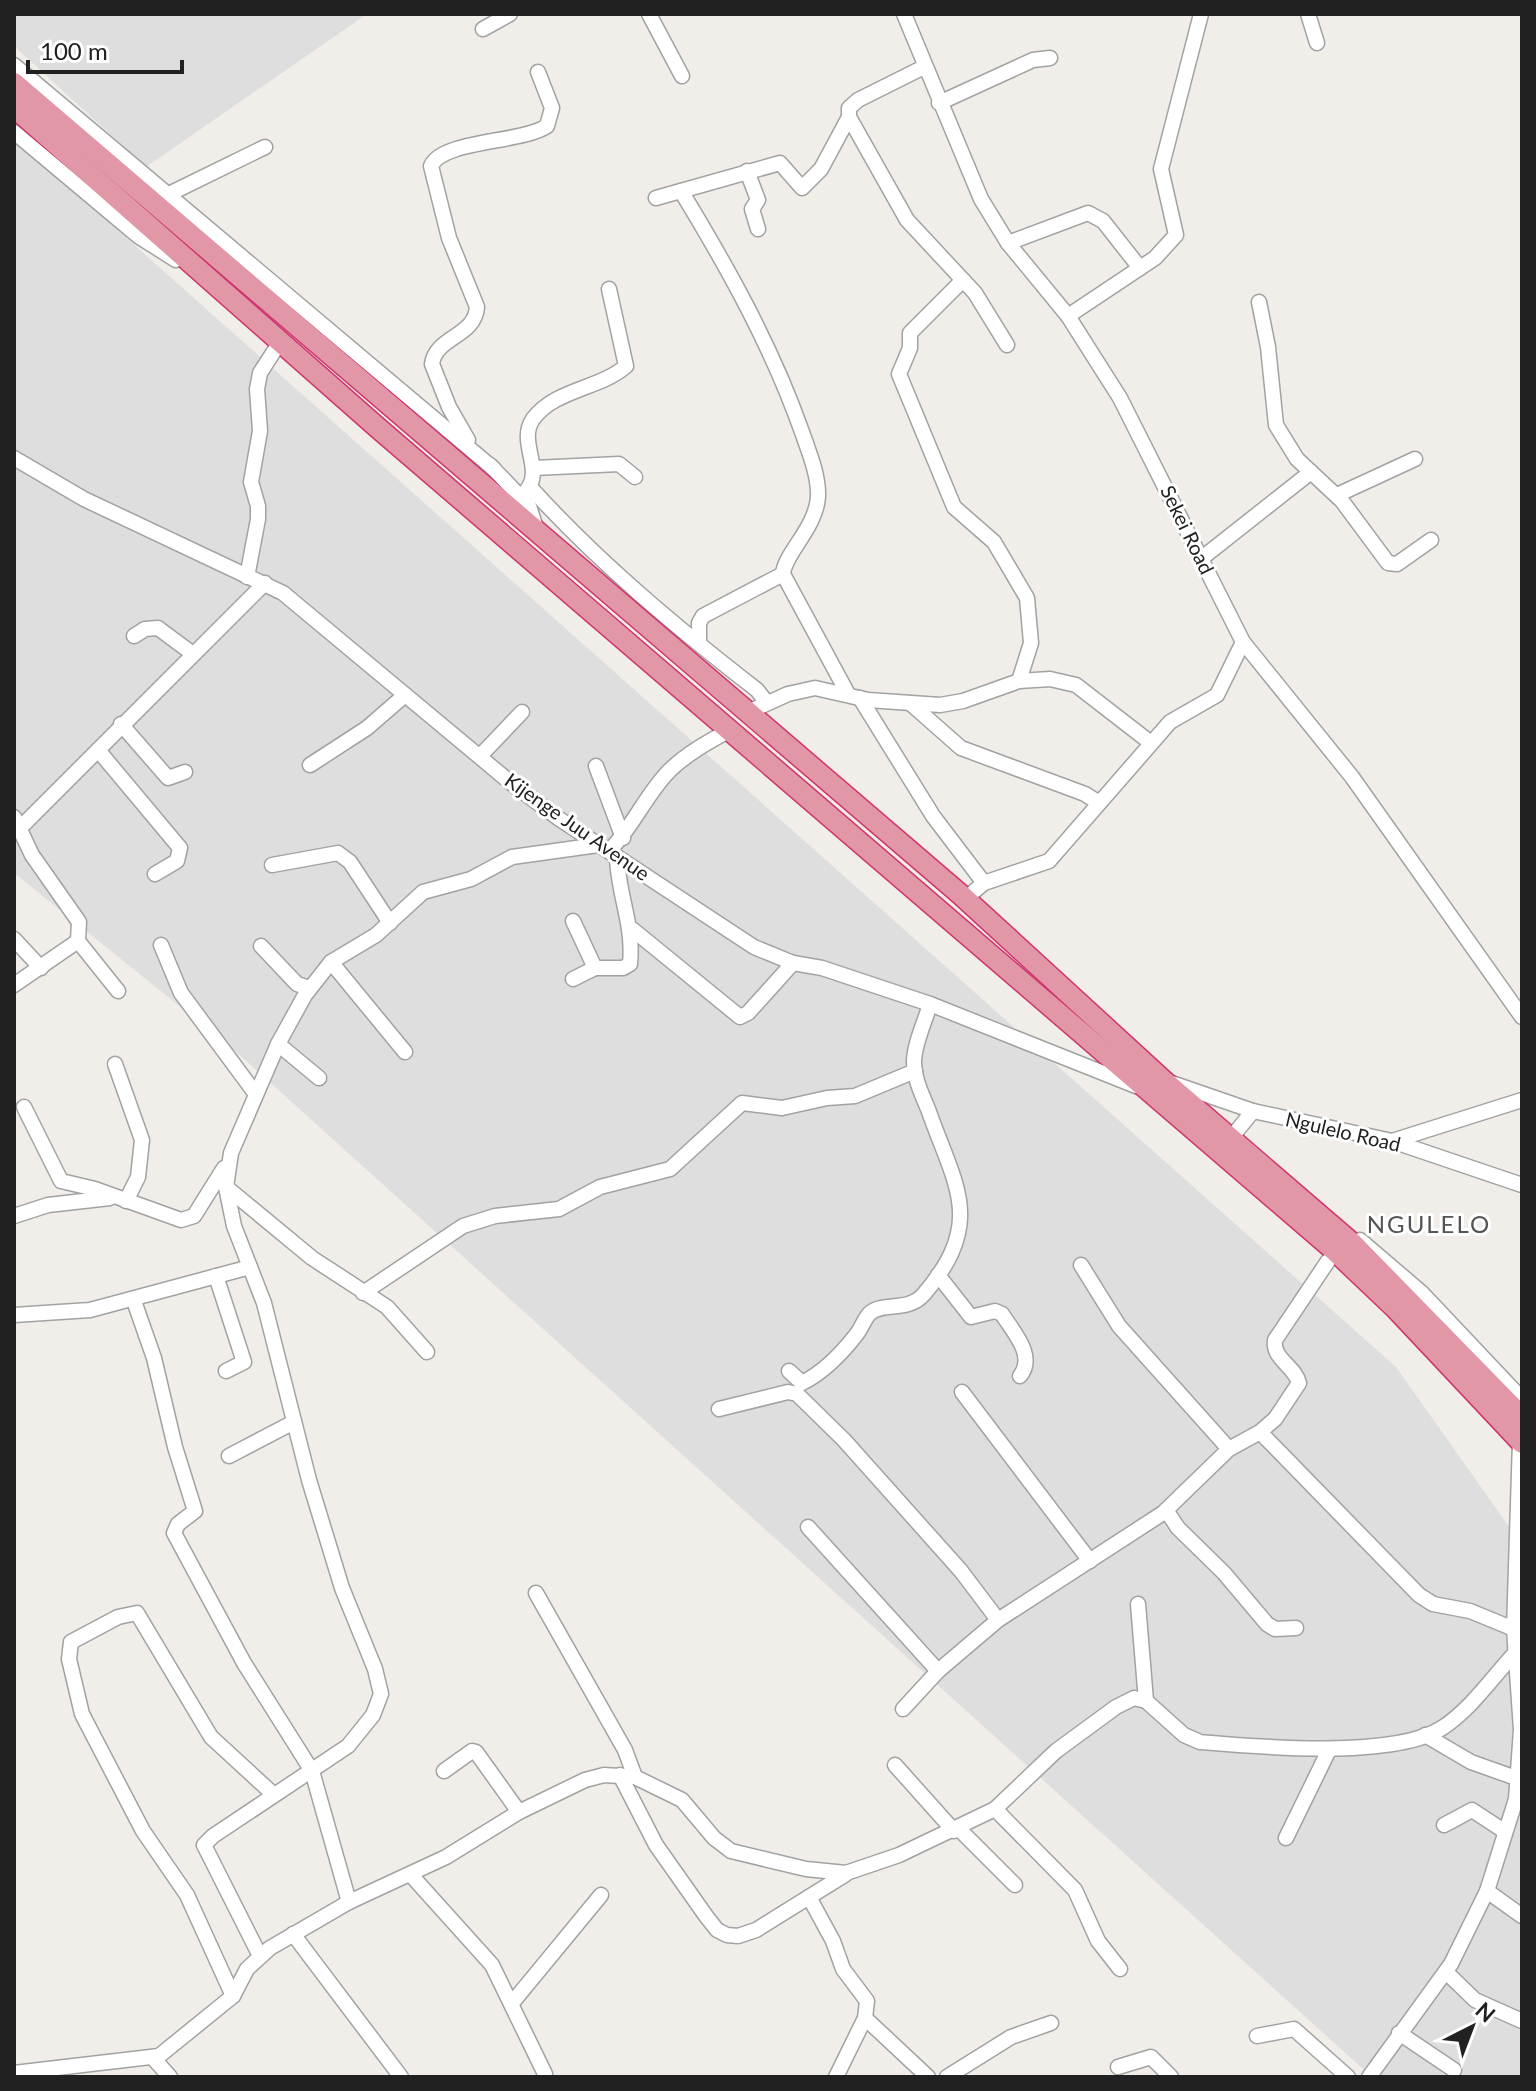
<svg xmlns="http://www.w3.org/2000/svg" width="1536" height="2091" font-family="Lato,sans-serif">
	<rect width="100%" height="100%" fill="#f1eee9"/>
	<g fill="#dfdede">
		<polygon points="14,14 367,14 146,167 14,46"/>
		<polygon points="14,138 1396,1367 1522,1545 1522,2077 1372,2077 234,1050 14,873"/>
	</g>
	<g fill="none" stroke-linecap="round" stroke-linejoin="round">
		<g stroke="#a2a2a2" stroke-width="17">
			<g id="minor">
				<polyline points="649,14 682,76"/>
				<polyline points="904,14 981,199 1008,243 1068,316 1120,398 1243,642 1352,777 1522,1017"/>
				<polyline points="1308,14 1317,43"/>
				<polyline points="483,29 510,14"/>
				<polyline points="14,65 494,469"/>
				<polyline points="924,67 858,100 849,108 849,117 907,220 975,293 1007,345"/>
				<polyline points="939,103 1033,60 1050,58"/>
				<polyline points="14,132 138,236 176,260"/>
				<polyline points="747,171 758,200 752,209 758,229"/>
				<path d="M681,191C728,268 772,347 802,432C809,452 819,476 818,497C816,528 784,554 783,574L848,694"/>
				<polyline points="167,195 265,147"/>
				<polyline points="656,198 780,163 802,188 821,169 849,117"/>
				<polyline points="1008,243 1088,213 1103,221 1140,268"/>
				<polyline points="963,280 910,333 910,348 899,374 954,507 994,542 1027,598 1031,643 1019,681"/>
				<polyline points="1259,302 1268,347 1276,425 1297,459 1342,501 1388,563 1397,564 1431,540"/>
				<polyline points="1068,316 1155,258 1176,235 1161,169 1201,14"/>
				<path d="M468,440L449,407L432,364C436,336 475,337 477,307L449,238L431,166C442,140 522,143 547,126L552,108L538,72"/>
				<polyline points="14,458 84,499 283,593 511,783 558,818 754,947 793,963 822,968 930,1004 1136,1086"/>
				<polyline points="490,465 529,506 537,531"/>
				<polyline points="534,468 619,464 635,477"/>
				<path d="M530,487C598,562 677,628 757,690L767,703"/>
				<path d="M526,491C545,470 517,442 533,419C555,389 600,389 626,366L609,289"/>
				<polyline points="1337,495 1415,459"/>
				<polyline points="1202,558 1311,472"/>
				<polyline points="247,577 258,519 258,506 251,482 260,431 257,389 260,373 280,342"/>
				<polyline points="134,636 145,629 158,628 193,654"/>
				<polyline points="699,642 699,623 703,616 783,574"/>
				<polyline points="860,698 933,816 984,883"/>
				<polyline points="910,703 961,748 1085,794 1099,803"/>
				<polyline points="748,712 788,694 815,688 868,700 940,705 963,701 1019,681 1050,679 1076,685 1151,743"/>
				<polyline points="121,724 168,778 185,772"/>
				<polyline points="98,750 180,848 177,861 155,874"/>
				<polyline points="480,756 522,712"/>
				<polyline points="310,765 367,728 405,695"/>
				<polyline points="596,766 623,838"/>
				<polyline points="14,817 32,855 79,922 78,941 14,985"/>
				<polyline points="20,828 265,583"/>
				<path d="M609,851C633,827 646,794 670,770C688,753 708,742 728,731"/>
				<polyline points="272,865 338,853 350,862 390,923"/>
				<polyline points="965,899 984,883 1049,861 1170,722 1217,695 1243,642"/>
				<polyline points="573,921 595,968"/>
				<polyline points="632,929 740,1017 748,1013 793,963"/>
				<polyline points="14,939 41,968"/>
				<polyline points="78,941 118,991"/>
				<polyline points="161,945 181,993 255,1093"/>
				<polyline points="261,946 297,984 309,988"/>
				<polyline points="331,962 405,1052"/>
				<path d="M573,979L595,968H623L630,964C634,924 618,895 617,857"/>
				<polyline points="278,1044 319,1078"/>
				<polyline points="115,1064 142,1140 138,1177 126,1201"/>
				<polyline points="1172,1083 1253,1111 1392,1141 1522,1185"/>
				<polyline points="24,1107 61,1181 95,1189 181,1220 194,1216 224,1168"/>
				<polyline points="1231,1138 1253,1111"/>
				<polyline points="1392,1141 1522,1100"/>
				<polyline points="226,1187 312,1258 387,1307 427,1352"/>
				<polyline points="14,1216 48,1205 110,1198"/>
				<polyline points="1360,1240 1422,1293 1522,1399"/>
				<polyline points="1081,1265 1119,1326 1229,1449"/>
				<path d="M938,1275L971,1317L995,1311L1002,1314C1014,1333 1036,1356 1020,1376"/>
				<polyline points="216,1276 244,1362 226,1371"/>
				<polyline points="363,1293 463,1226 495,1216 559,1209 600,1187 670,1169 742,1103 782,1108 827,1098 855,1096 915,1071"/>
				<polyline points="134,1301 154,1358 175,1447 195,1511 178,1524 174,1533 244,1663 312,1771 349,1902"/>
				<polyline points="14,1315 90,1310 250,1267"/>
				<path d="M789,1371L802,1383C822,1373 842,1353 856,1335C861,1329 864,1320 869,1314C882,1301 908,1313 924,1294C986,1221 955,1186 928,1109C922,1095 914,1078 914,1062C914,1044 925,1022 930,1004"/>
				<polyline points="962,1392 1090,1561"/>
				<polyline points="719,1409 788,1392 797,1394 844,1440 961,1571 998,1620"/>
				<polyline points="1260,1432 1419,1595 1433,1604 1470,1611 1514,1629"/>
				<polyline points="229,1456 294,1422"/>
				<polyline points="1166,1510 1178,1528 1224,1573 1267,1624 1275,1629 1296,1628"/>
				<polyline points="808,1527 938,1671"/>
				<polyline points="536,1593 625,1750 635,1777"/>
				<polyline points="1138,1604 1146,1701"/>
				<path d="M903,1709L938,1671L998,1620L1163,1513L1229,1449L1260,1432L1275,1419L1299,1383C1295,1366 1272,1359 1275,1340L1328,1261"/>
				<polyline points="1425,1735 1471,1762 1519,1779"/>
				<polyline points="895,1765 954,1831"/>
				<polyline points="444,1771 472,1751 476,1752 519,1812"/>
				<polyline points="620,1775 656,1845 706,1916 717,1930 727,1935 738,1936 756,1930 846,1874"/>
				<polyline points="995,1809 1075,1890 1098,1941 1120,1969"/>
				<polyline points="1444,1825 1472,1810 1504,1831"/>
				<polyline points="959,1829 1015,1885"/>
				<polyline points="1286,1838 1329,1750"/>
				<polyline points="411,1875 492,1965 545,2074"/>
				<polyline points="1487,1891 1522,1916"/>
				<polyline points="809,1897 833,1941 843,1969 867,2001 865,2018 836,2077"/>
				<polyline points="293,1934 401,2077"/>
				<polyline points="260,1956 204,1845 213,1836 348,1746 373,1715 381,1694 375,1669 342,1588 309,1480 264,1303 234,1226 226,1187 231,1153 278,1044 305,995 331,962 376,935 423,892 471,879 512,857 598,845"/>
				<polyline points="1446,1972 1475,2000 1522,2021"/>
				<polyline points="233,1996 187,1895 143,1831 82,1714 69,1659 71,1642 118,1617 137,1613 211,1737 273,1794"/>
				<polyline points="512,2003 601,1895"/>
				<polyline points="865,2018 928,2077"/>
				<polyline points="1399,2033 1454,2070"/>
				<polyline points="1257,2036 1294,2029 1348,2077"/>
				<polyline points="154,2059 170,2077"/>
				<polyline points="1118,2067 1151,2057 1171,2077"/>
				<path d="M14,2073L159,2056L233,1996L247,1969L270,1948L349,1902L446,1857L519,1812L585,1780L604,1775L635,1777L682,1800L714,1838L731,1851L806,1869L846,1873L899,1855L995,1809L1056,1751L1116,1707L1134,1698L1146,1701L1184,1735L1200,1742C1258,1747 1394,1759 1442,1728C1470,1710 1493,1677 1515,1653"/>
				<polyline points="947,2077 1011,2037 1051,2023"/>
				<polyline points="1369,2077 1451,1964 1487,1891 1516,1799 1521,1730 1514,1629 1520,1441"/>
			</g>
		</g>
		<g stroke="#d0356f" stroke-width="23">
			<g id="highway">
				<polyline points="14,83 960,894 1164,1081 1352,1243 1522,1417"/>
				<polyline points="14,107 378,428 1335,1251 1396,1309 1522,1443"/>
			</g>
		</g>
		<use href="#minor" stroke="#fff" stroke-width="14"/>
		<use href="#highway" stroke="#e297a7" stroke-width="20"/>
	</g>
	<g text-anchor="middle" stroke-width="6" stroke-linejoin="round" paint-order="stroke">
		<g font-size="20" fill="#212121" stroke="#fff">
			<text transform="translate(1187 530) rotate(64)" y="7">Sekei Road</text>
			<text transform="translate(577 827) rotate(35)" y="7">Kijenge Juu Avenue</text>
			<text transform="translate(1343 1132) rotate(13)" y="7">Ngulelo Road</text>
		</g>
		<g font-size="24" letter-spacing="2" fill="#545454" stroke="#fff">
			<text x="1429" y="1233">NGULELO</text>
		</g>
	</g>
	<rect width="1536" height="2091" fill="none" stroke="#212121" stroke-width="32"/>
	<g transform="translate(1472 2027) rotate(42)" stroke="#ffffff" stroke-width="6" paint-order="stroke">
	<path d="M0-6L14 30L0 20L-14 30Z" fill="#212121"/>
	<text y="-12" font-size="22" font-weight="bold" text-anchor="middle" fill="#212121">N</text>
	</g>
	<path d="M28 60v12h154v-12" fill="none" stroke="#212121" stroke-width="4"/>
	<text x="40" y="60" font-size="24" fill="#212121" stroke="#ffffff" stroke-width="6" paint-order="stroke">100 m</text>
</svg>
